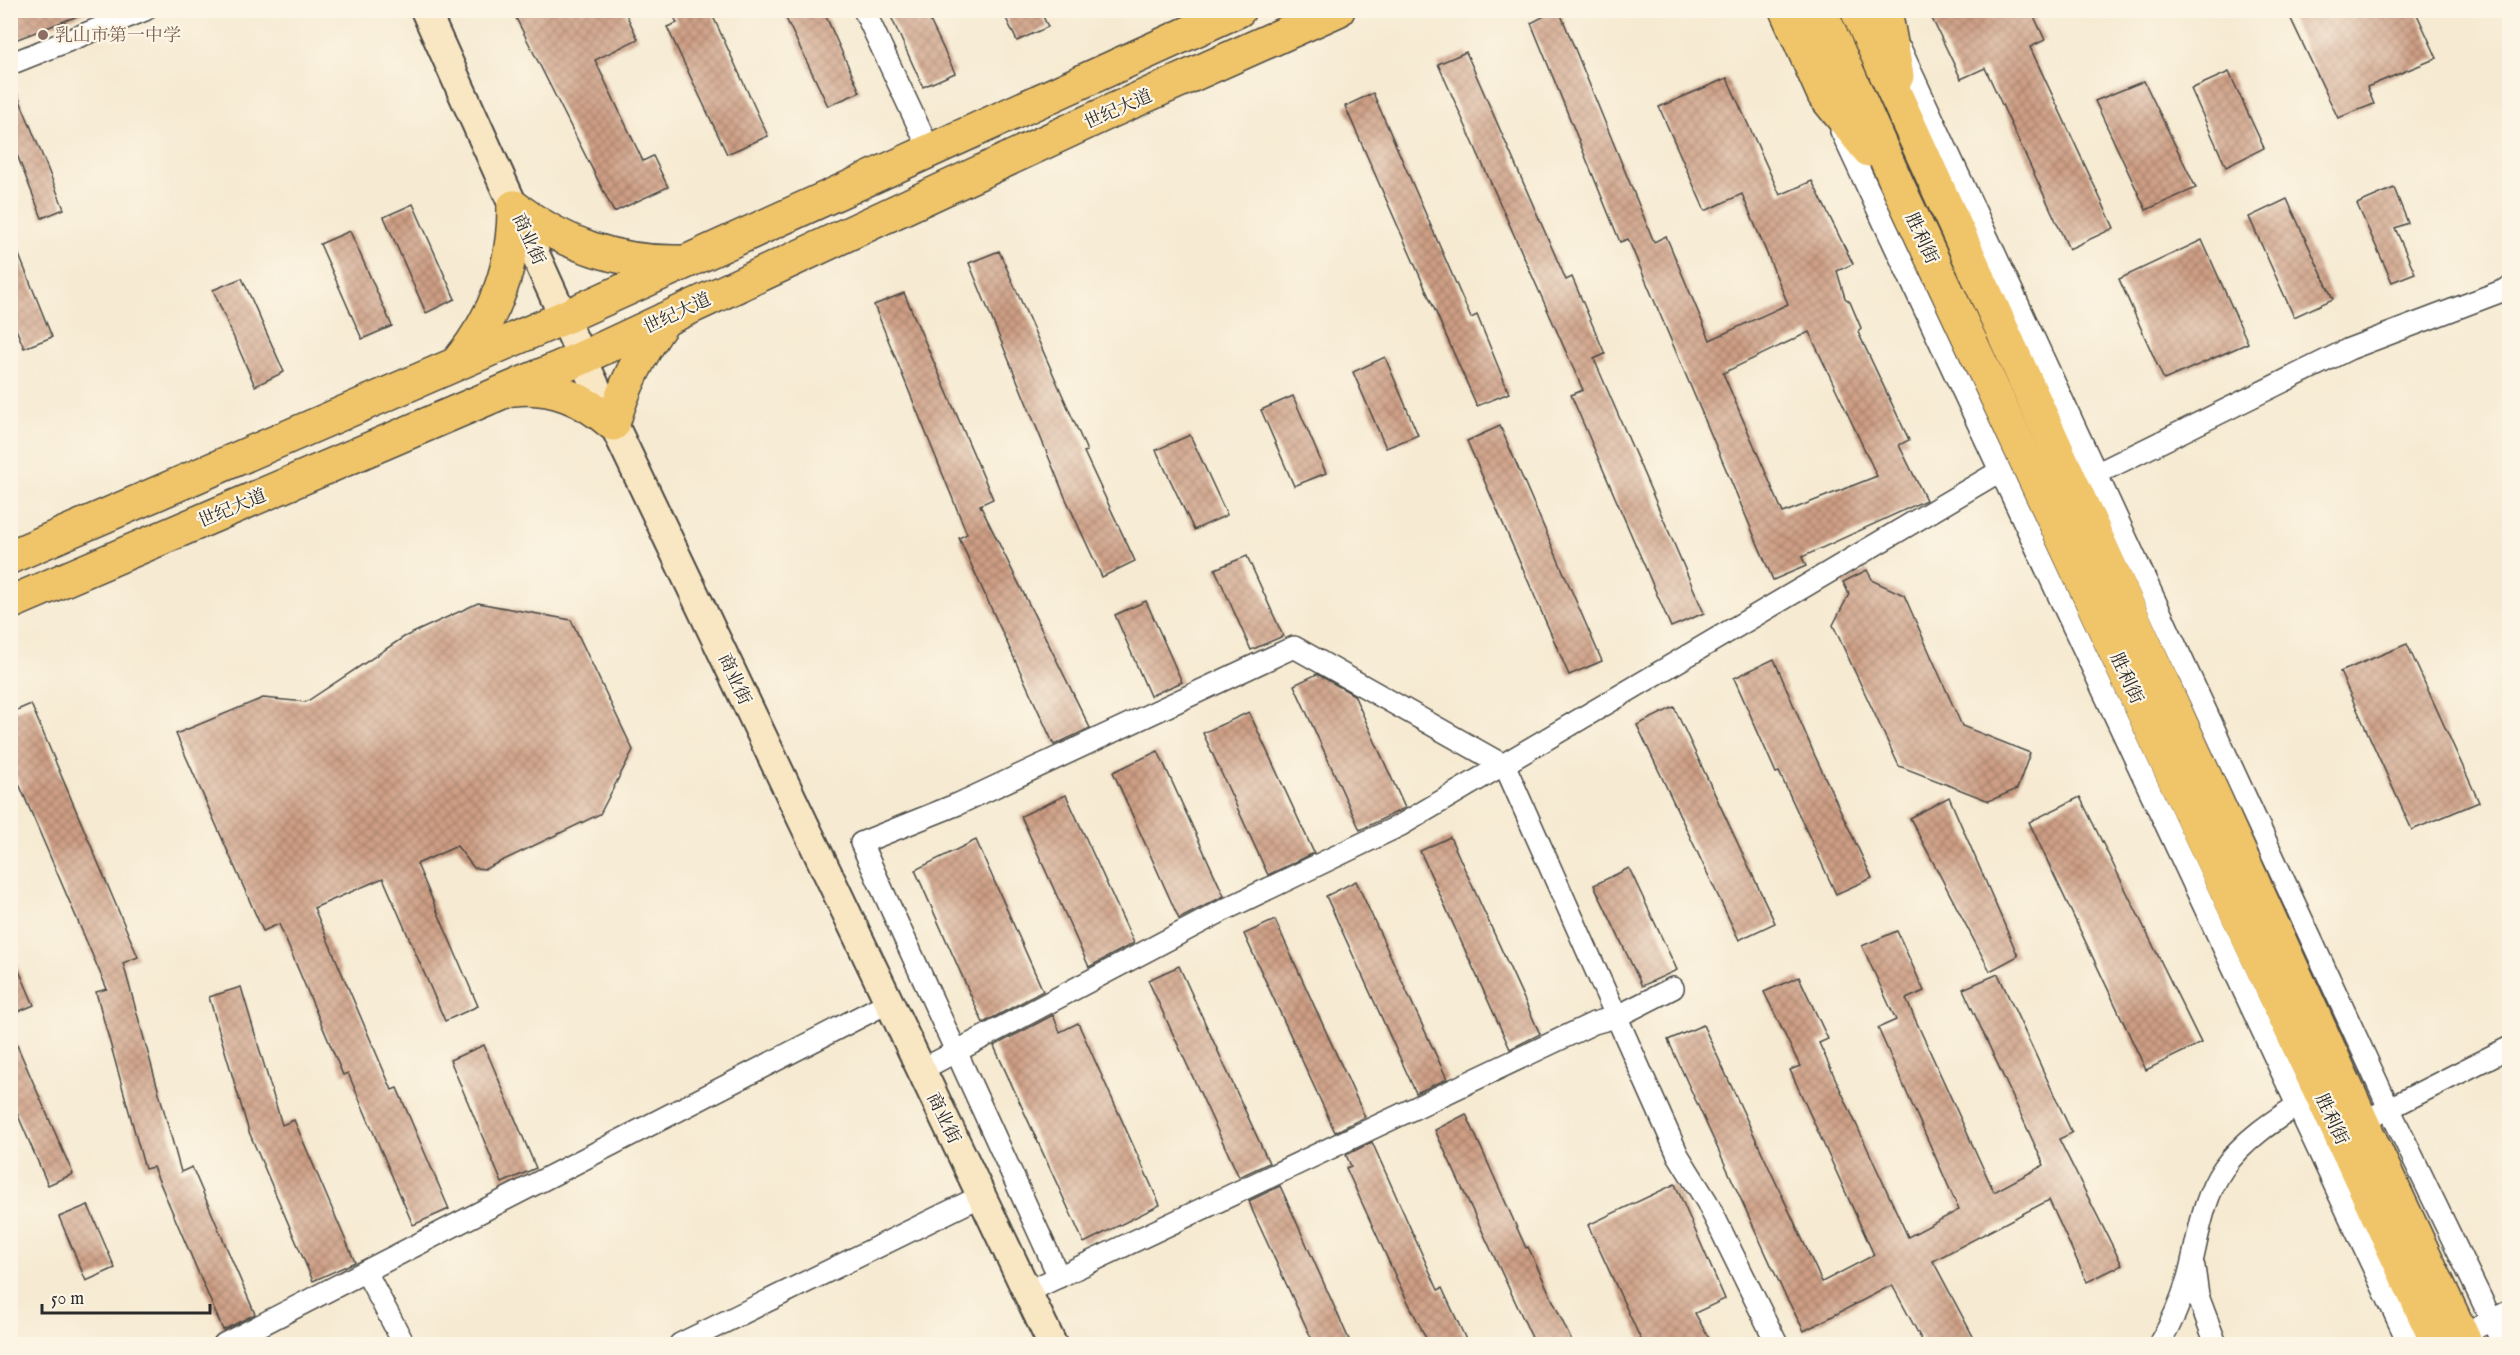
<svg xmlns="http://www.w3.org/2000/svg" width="2520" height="1355" font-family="'IM FELL English','Noto Serif SC',serif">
	<defs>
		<pattern id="building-cross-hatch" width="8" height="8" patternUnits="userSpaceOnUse" patternTransform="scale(1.5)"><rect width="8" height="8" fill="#ce9e84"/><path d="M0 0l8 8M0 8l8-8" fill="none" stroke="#a7816c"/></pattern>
	</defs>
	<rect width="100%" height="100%" fill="#fcf5e5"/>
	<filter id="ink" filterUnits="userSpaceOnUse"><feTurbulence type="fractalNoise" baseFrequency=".0167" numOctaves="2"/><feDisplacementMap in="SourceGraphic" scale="12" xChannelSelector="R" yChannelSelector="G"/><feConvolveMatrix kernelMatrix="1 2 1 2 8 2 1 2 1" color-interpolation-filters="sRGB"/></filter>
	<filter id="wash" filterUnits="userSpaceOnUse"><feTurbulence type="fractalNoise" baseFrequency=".008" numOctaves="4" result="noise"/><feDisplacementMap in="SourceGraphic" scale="24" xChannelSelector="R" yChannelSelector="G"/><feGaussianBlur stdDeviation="1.35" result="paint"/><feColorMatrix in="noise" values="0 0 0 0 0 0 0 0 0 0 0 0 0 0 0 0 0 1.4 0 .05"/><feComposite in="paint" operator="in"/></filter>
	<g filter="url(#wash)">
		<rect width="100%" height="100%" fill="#f6ead2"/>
		<g id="blocks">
			<g fill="url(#building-cross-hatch)" fill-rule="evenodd">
				<polygon points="10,10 87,10 88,12 10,42"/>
				<polygon points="512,10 624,10 638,39 595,60 643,161 653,156 668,187 614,212"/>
				<polygon points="671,10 710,10 768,136 727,154 667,27 677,23"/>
				<polygon points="782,10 823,10 860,92 828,106"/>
				<polygon points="888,10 925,10 955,73 923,87"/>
				<polygon points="1002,10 1040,10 1048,27 1017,41"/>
				<path d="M1556,10H1559L1654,242L1666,236L1710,340L1788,304L1742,194L1705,211L1659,107L1727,78L1780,195L1812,181L1853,264L1837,271L1845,298L1850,302L1861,328L1858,332L1909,440L1899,445L1926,500L1802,557L1806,566L1773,580L1628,239L1620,242L1531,23ZM1809,332L1877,476L1783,513L1723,373Z"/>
				<polygon points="1928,10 2031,10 2045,40 2030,47 2114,228 2069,249 1985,68 1961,79"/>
				<polygon points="2310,10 2415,10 2437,58 2367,87 2374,104 2338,118 2291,19"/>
				<polygon points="1466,52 1566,280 1572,277 1605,354 1594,359 1704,613 1671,627 1571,395 1583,390 1438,64"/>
				<polygon points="2229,72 2264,148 2226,167 2191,89"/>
				<polygon points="10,76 64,209 42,218 10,137"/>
				<polygon points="2144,81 2196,188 2146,210 2095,101"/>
				<polygon points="1373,93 1471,318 1477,315 1509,393 1477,406 1345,106"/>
				<polygon points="2394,188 2408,223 2395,228 2415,273 2392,282 2357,204"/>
				<polygon points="2287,199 2333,299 2294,317 2249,217"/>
				<polygon points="413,204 455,299 426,313 384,217"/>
				<polygon points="350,231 392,326 362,339 320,244"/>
				<polygon points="11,235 52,337 24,348 10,315"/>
				<polygon points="2202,240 2248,343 2164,380 2119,279"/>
				<polygon points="999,251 1087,451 1084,452 1135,561 1102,577 1065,497 969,263"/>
				<polygon points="242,278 284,372 255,386 213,290"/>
				<polygon points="904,293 993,499 980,505 1090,728 1054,745 959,538 967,534 874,305"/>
				<polygon points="1385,357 1418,435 1386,448 1353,372"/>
				<polygon points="1293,396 1326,473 1294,486 1261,410"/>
				<polygon points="1500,426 1602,661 1569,675 1467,441"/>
				<polygon points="1190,435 1227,515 1194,530 1156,450"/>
				<polygon points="1247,556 1283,636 1251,650 1215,569"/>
				<polygon points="1867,570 1873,581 1904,595 1962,726 2030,753 2017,789 1989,801 1899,766 1833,625 1849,594 1843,582"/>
				<polygon points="1146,601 1182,682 1150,696 1115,615"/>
				<polygon points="478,603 571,620 633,750 600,814 485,869 474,868 457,846 417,864 478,1006 445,1021 383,878 314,908 392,1090 397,1088 449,1209 413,1225 348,1073 343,1075 279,924 263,931 176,734 263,698 306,702 404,637"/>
				<polygon points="2407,644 2479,802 2412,830 2340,672"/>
				<polygon points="1774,659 1815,756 1872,878 1836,894 1779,772 1776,773 1734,678"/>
				<polygon points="1317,674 1354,695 1405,808 1360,830 1294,685"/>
				<polygon points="31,704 138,957 123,963 181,1172 192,1167 255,1314 223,1330 153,1167 145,1169 96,992 107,989 10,763 10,713"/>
				<polygon points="1674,707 1775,923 1739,940 1637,725"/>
				<polygon points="1249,712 1314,853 1268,875 1203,733"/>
				<polygon points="1158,751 1224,896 1179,919 1113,772"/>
				<polygon points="1066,795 1134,943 1089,967 1021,816"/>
				<polygon points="1949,797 2018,956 1990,971 1910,818"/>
				<polygon points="2080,797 2201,1043 2146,1070 2029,822"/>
				<polygon points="1450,837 1540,1034 1510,1049 1420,851"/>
				<polygon points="976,840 1043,991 983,1023 915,870"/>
				<polygon points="1629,868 1677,970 1642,986 1594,885"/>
				<polygon points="1356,881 1447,1079 1416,1093 1326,896"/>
				<polygon points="1275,920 1365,1117 1335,1132 1244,934"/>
				<polygon points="1897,931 1924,991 1906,999 1994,1192 2044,1165 1963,989 1998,974 2072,1133 2059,1139 2122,1265 2087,1282 2049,1200 1933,1261 1977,1344 1924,1344 1892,1285 1804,1331 1783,1291 1668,1040 1703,1025 1822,1282 1874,1255 1790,1070 1800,1066 1764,992 1799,977 1828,1039 1819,1043 1908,1237 1959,1210 1878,1028 1896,1020 1862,946"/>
				<polygon points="10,950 34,1005 10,1015"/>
				<polygon points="1179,966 1269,1163 1239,1177 1148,980"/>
				<polygon points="241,987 282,1125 294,1120 355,1262 313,1281 249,1132 209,997"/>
				<polygon points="1053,1015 1060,1032 1078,1023 1160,1205 1084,1243 994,1046"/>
				<polygon points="10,1029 73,1174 48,1185 10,1097"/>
				<polygon points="484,1045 536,1168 502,1183 450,1060"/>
				<polygon points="1466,1114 1526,1248 1528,1247 1573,1344 1535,1344 1435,1130"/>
				<polygon points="1372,1142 1438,1290 1442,1288 1468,1344 1429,1344 1400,1286 1346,1168 1351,1166 1346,1155"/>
				<polygon points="1675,1184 1725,1299 1695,1313 1712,1344 1643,1344 1588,1225"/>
				<polygon points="1280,1186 1287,1201 1351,1344 1314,1344 1253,1212 1249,1201"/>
				<polygon points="88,1205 115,1268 86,1281 59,1217"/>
			</g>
		</g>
	</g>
	<g filter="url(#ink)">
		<use href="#blocks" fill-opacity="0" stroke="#494844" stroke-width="1.5"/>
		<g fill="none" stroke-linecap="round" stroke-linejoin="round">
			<g stroke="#494844" stroke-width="24">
				<g id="street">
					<polyline points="864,10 930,151"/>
					<polyline points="1901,50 2389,1108 2503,1344"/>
					<polyline points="10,64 145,10"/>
					<polyline points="1841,131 2409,1344"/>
					<polyline points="2096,474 2349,349 2510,288"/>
					<polyline points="921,1070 1224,910 1401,825 2000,471"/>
					<polyline points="2376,1115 2510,1047"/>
					<polyline points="2194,1267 2198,1296 2216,1344"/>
					<polyline points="366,1272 404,1344"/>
					<polyline points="1059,1277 861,843 958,804 1294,647 1505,766 1678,1155 1707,1202 1777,1344"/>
					<polyline points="1027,1292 1594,1023 1616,1017 1673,988"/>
					<polyline points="2451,1340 2510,1311"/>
					<polyline points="224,1344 889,1002"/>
					<polyline points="680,1344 981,1196"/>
					<path d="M2159,1344C2172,1323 2181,1302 2188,1278C2198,1242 2201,1201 2223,1169C2244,1139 2276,1119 2307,1099"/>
				</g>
			</g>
			<g stroke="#494844" stroke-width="32">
				<polyline id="secondary" points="425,10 582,358 1052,1344"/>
			</g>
			<g stroke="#494844" stroke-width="36">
				<g id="primary">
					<polyline points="1786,10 1824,95 1869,150"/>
					<polyline points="1820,10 1898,186 2438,1344"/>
					<polyline points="1857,10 2362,1122 2466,1344"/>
					<polyline points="1885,10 1897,76"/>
					<path d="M514,207C563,244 616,263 679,262"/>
					<path d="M458,362C496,316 514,267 514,207"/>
					<path d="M514,389C553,385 584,399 613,424C624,384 641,352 665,319"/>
					<polyline points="10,557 565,317 1239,10"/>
					<polyline points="10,603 582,358 1107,113 1338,10"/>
				</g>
			</g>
			<use href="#street" stroke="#fff" stroke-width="21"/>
			<use href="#secondary" stroke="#f9e7c3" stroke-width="28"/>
			<use href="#primary" stroke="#f0c469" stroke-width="33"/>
		</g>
	</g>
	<circle fill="#8d6e63" stroke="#fcf5e5" stroke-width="2" cx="43" cy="35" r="6"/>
	<g text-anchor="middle" stroke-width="4.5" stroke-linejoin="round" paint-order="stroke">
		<g font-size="18" fill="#785e54" stroke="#fcf5e5" text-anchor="start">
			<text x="55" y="41">乳山市第一中学</text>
		</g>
		<g font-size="18" fill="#2b2b2b" stroke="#fcf5e5">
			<text transform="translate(1118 109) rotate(-24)" y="6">世纪大道</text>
			<text transform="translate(1922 238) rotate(65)" y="6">胜利街</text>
			<text transform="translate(529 239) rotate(65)" y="6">商业街</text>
			<text transform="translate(677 313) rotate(-25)" y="6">世纪大道</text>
			<text transform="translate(232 508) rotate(-23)" y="6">世纪大道</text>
			<text transform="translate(2127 678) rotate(65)" y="6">胜利街</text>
			<text transform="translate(735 679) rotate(65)" y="6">商业街</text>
			<text transform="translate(944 1118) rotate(64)" y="6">商业街</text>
			<text transform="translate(2332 1119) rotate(65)" y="6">胜利街</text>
		</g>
	</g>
	<rect width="2520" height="1355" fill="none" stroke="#fcf5e5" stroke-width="36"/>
	<path d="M42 1304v9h168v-9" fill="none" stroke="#2b2b2b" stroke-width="3"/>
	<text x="51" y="1304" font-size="18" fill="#2b2b2b" stroke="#fcf5e5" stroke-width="4.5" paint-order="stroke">50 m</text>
</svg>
